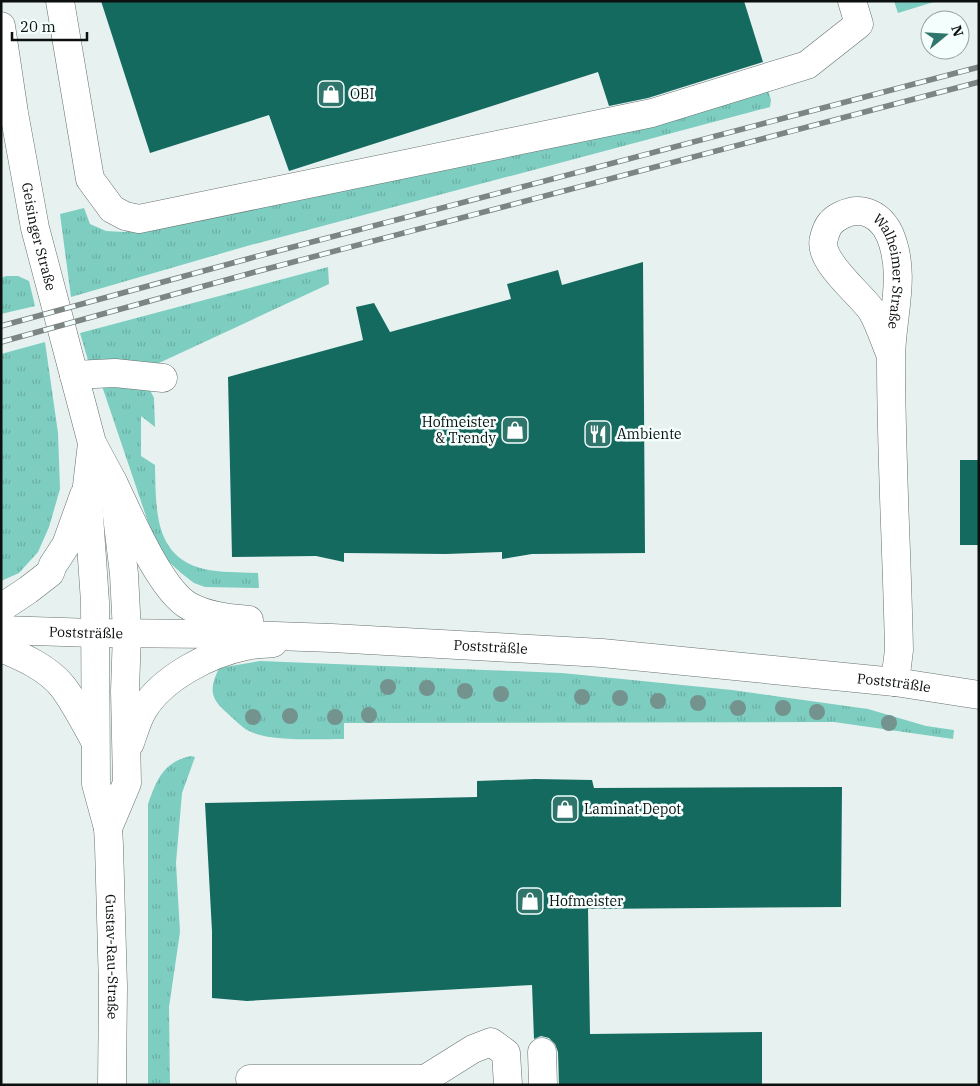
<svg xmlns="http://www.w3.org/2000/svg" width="980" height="1086" font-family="'IBM Plex Serif',serif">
	<defs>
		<pattern id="grass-tufts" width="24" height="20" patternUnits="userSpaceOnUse" patternTransform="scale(1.25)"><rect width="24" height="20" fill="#7dcdc0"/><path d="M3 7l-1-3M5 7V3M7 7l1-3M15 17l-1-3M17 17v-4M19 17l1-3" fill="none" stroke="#6bafa4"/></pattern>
	</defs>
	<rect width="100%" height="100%" fill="#e7f2f0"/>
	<g fill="url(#grass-tufts)">
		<polygon points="767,87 771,100 770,107 247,246 71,297 60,214 84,208 90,224 106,231 124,232 639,122"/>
		<polygon points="328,267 329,284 159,363 115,369 90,367 80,333"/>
		<polygon points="6,276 18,276 29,281 35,306 1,314 1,278"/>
		<polygon points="45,342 58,433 60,489 49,527 38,552 19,573 1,581 1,354"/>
		<path d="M102,386L149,388L154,398L155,427L141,416V456L155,465C156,507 153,557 204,569C221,573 240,572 258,573L259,588L205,587L194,583L181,573L168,561L150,528Z"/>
		<path d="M260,661L562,673L732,690L868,709L926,726L954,730L953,739L834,722L344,723V739C321,739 270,742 249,731C241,727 233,718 226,712C209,697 210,688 219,668Z"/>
		<path d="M191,756L195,757L182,793L176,863L180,932L169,1007L170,1085H148V804C157,779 163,762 191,756Z"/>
	</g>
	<polygon fill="#7dcdc0" points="894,1 937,1 898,13"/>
	<g fill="#156a60">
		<polygon points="101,1 744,1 763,62 648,98 609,106 598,72 289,171 269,115 150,153"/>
		<polygon points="643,262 645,553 532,554 502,559 502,552 446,554 344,553 344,562 316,556 232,557 228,377 363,340 356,307 374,303 390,332 511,299 507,284 558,270 562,285"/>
		<rect x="960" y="460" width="19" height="85"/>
		<polygon points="535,779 592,780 594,788 842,787 841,907 588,909 590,1034 762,1032 762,1085 559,1085 558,1052 555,1044 549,1038 541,1036 534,1039 532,985 247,1001 212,998 212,931 205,803 477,797 477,781"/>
	</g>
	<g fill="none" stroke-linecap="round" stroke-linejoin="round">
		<g stroke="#67716f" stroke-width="29">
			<g id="minor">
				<polyline points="60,1 90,179 112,209 125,216 139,219 652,113 807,65 859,24 852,1"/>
				<path id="s1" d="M1,26L14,113L35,228L92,443L113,482L124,574L127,632L125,691L127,783L108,828"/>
				<path id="s2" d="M891,356C885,342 880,325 872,311C860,293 817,261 824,238C827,226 831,220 842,215C862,205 881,215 890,235C907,276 891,317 891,359C891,456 897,553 899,650L895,682"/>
				<polyline points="74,375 115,373 163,378"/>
				<path id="s3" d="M92,443L87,486L95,602L96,784L108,828L109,845L113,987L112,1085"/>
				<polyline points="1,608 28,590 50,573 53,565 66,545 84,495"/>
				<path d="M1,648C23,657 48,668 63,687C75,703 85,723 95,741"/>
				<path d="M130,743C134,732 137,720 143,710C162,678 210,653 246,646C255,644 264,644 273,643"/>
				<polyline points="542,1052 543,1085"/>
				<polyline points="250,1079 425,1079 425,1085"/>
				<polyline points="425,1079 473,1049 491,1042 506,1053 508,1085"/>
			</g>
		</g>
		<g stroke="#67716f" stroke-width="29">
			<g id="major">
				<path d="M113,482C128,513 160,590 189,606C207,616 228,618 249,620"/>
				<path id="s4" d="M1,630L94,633L217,634L332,638L602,653L895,682L979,695"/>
			</g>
		</g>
		<use href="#minor" stroke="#fff" stroke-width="28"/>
		<use href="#major" stroke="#fff" stroke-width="28"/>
		<g stroke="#7d8583" stroke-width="5.5">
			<g id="rail">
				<polyline points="1,326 251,258 979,67"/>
				<polyline points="1,342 255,272 979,82"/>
			</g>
		</g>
		<use href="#rail" stroke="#f4fffd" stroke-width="4" stroke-dasharray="11" stroke-linecap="butt"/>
	</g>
	<g fill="#74928e">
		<circle cx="388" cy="687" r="8"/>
		<circle cx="427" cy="688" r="8"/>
		<circle cx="465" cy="691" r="8"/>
		<circle cx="501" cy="694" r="8"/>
		<circle cx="582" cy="697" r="8"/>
		<circle cx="620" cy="698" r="8"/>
		<circle cx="658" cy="701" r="8"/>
		<circle cx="698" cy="703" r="8"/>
		<circle cx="738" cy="708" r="8"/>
		<circle cx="783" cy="708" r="8"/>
		<circle cx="817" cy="712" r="8"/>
		<circle cx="369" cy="715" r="8"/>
		<circle cx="290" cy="716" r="8"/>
		<circle cx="253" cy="717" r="8"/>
		<circle cx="335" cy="717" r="8"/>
		<circle cx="889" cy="723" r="8"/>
	</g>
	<defs>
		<g id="shop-square" transform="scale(1.4375)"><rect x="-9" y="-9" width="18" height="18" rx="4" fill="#2f756c" stroke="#f4fffd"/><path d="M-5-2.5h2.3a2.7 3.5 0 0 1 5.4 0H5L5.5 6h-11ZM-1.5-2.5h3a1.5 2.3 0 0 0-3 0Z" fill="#fff"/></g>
		<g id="restaurant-square" transform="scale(1.4375)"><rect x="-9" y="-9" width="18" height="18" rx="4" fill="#2f756c" stroke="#f4fffd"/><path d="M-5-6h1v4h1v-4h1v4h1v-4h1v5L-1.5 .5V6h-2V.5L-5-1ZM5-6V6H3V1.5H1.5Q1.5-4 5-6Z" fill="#fff"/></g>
	</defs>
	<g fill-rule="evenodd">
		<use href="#shop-square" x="331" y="94"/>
		<use href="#shop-square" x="515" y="430"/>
		<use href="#restaurant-square" x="598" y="434"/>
		<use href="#shop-square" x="565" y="809"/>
		<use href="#shop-square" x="530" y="901"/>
	</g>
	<g text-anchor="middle" stroke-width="5" stroke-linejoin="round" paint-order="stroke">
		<g font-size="14" fill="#0c100f" stroke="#f4fffd" text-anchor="start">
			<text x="350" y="99">OBI</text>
			<text x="496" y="427" text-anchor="end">Hofmeister<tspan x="496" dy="16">&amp; Trendy</tspan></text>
			<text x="617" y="439">Ambiente</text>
			<text x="584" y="814">Laminat Depot</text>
			<text x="549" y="906">Hofmeister</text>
		</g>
		<g font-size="14" fill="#0c100f" stroke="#f4fffd">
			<text dy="5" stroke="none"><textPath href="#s1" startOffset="214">Geisinger Straße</textPath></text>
			<text dy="5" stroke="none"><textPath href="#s2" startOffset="264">Walheimer Straße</textPath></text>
			<text dy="5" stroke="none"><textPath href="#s4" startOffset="85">Poststräßle</textPath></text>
			<text dy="5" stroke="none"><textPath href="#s4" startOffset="490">Poststräßle</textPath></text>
			<text dy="5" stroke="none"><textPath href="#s4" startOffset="895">Poststräßle</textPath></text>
			<text dy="5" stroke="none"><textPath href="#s3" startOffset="516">Gustav-Rau-Straße</textPath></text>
		</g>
	</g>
	<rect width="980" height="1086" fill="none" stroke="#0c100f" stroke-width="5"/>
	<g transform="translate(945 35) rotate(72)"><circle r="24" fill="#f4fffd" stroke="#979f9e"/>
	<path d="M0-4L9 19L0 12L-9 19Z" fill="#2f756c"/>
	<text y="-8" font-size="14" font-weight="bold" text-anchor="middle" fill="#0c100f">N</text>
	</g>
	<path d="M12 32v8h75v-8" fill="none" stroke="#0c100f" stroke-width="2.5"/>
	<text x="20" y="32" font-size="15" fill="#0c100f" stroke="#f4fffd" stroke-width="4" paint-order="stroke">20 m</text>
</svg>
